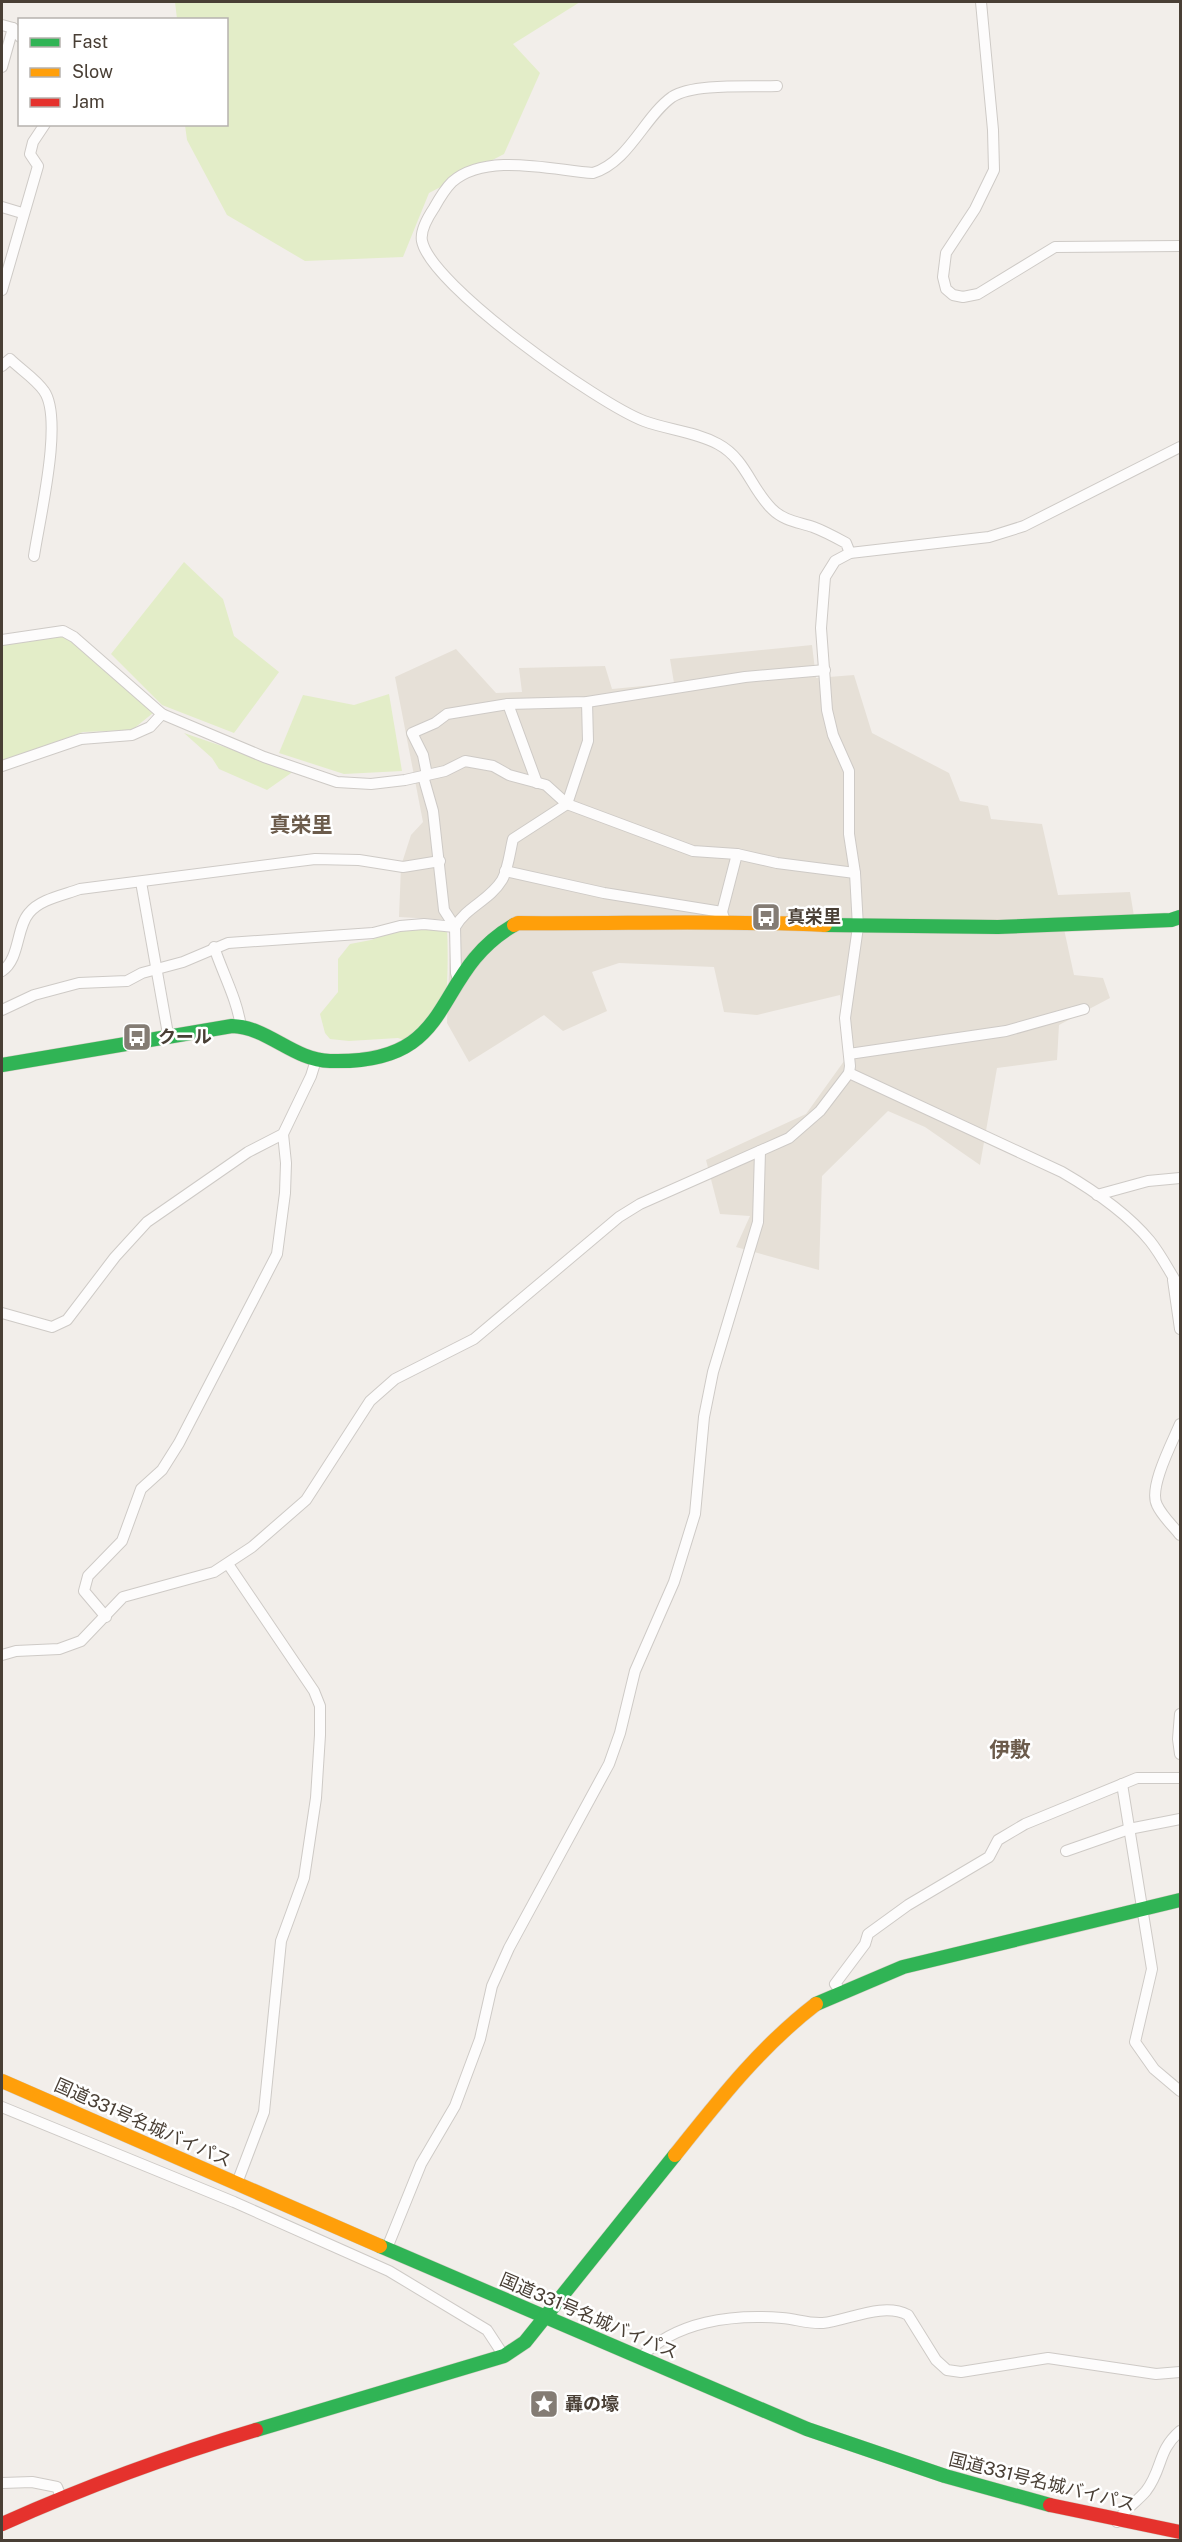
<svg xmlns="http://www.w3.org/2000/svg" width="1182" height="2542" font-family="'Public Sans','Noto Sans JP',sans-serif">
	<rect width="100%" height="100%" fill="#f2eeea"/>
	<polygon fill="#e6e0d7" points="812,645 816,678 854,675 872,733 949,773 960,801 988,806 991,819 1042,824 1058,895 1130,892 1134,916 1062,920 1074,975 1103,978 1110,998 1059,1025 1057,1060 997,1068 980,1165 925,1127 888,1111 822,1176 819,1270 736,1247 750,1216 720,1214 706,1160 806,1114 847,1057 840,995 757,1015 724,1012 714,967 619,963 592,972 607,1011 563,1031 544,1015 469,1062 447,1023 451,920 399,917 401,866 411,835 423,822 395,677 456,649 496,693 522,692 519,668 605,666 612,689 674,683 670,659"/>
	<g fill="#e3edc8">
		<polygon points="175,2 580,2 513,44 540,73 504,154 429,193 403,257 305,261 227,215 187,140 185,125 226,124 226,20 177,19"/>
		<polygon points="184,562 223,599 234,636 279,672 234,733 162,705 111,654"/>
		<polygon points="64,635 73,640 153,713 132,730 83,732 2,761 2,643"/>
		<polygon points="389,694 402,771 344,774 279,753 303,695 354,705"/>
		<polygon points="184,733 294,771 267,790 219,769 212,758"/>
		<path d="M401,929H442L447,932C448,938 448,990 446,993C443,1001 418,1036 411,1039C406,1041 403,1040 398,1038L349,1041L330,1039L325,1033L320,1014L338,992V959L350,944L371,940Z"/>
	</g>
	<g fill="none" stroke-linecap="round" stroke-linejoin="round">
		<g stroke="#cecac6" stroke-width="12">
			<g id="street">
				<polyline points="981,2 993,130 994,170 975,209 946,253 943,277 946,289 953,295 963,297 978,294 1055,247 1180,246"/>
				<polyline points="2,25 13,28 20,37"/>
				<polyline points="2,67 13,28"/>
				<path d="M777,86C750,87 693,83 672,97C644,117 629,162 593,173C552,170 486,152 452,182C445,189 439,199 434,208C428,217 420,231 422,241C431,286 599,404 644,421C668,430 694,431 718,444C746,459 751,489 772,509C784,521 798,522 813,527C824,531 835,537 846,543L850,553"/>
				<polyline points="2,207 22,213"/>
				<polyline points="2,290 38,166 30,154 33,142 45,124"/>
				<path d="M2,366L10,359C20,369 36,379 44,391C64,419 39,521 34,556"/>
				<polyline points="2,640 63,631 74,637 162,714 264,757 337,782 371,784 405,780 445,771 465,761 493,766 509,775 546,785 567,804 693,851 737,854 777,863 855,873"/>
				<polyline points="508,704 537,783"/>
				<polyline points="2,766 81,739 132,735 150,727 162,714"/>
				<polyline points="427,775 423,755 412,733 435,723 447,714 508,704 587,702 745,677 825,670"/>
				<polyline points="423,776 433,811 444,910 455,927 456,973 459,982"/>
				<polyline points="505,871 604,893 722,912 725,921"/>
				<polyline points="141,882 168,1034"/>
				<polyline points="722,912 737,854"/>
				<path d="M455,927C466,907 490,900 502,880C508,870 510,851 513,839L567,804L588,741L587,702"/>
				<path d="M214,947C223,974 237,999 241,1027"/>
				<path d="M2,971C20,959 16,928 29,913C40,899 64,895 80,889L315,859L359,860L403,867L440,861"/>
				<polyline points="2,1010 34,995 79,983 127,981 142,973 183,962 228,943 373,933 400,926 424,924 455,927"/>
				<polyline points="849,1054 1006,1031 1084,1009"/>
				<path d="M849,1073L1062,1172C1093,1190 1127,1213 1150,1241C1162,1256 1170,1273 1180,1288"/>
				<polyline points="1097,1195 1148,1181 1180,1178"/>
				<polyline points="1173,1280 1180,1329"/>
				<polyline points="2,1313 52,1327 67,1320 115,1257 147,1222 248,1152 283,1134 311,1076 316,1060"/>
				<path d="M1180,1424C1173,1441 1148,1488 1157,1505C1162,1516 1173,1526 1180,1535"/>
				<polyline points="228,1564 314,1691 320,1706 320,1735 316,1798 304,1878 281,1941 264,2112 237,2183"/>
				<polyline points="106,1617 84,1591 88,1576 122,1541 141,1489 162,1470 179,1443 277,1254 285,1193 286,1163 283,1134"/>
				<polyline points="2,1655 16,1651 59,1649 81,1641 123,1597 214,1572 252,1547 306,1500 370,1401 395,1379 474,1339 619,1217 640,1204 789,1138 820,1111 849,1073 850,1066 845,1018 858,927 855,873 849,834 849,771 833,735 827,710 821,628 825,577 835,561 850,553 989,537 1024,526 1180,447"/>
				<polyline points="1180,1714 1178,1739 1180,1754"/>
				<polyline points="1122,1784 1152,1969 1135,2042 1154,2069 1180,2091"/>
				<polyline points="1066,1851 1129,1829 1180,1819"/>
				<polyline points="841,1991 835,1984 865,1944 868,1934 908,1905 989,1857 998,1840 1025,1824 1137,1778 1180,1778"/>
				<polyline points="2,2107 234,2202 389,2271 487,2330 504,2356"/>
				<polyline points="387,2248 421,2164 455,2106 480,2039 492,1986 509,1948 609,1764 620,1733 635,1671 674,1582 695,1514 704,1417 713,1372 758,1222 760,1151"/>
				<path d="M640,2358C676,2321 732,2314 782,2318C796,2319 808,2324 823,2323C849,2320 883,2302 908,2315L936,2360L947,2370L961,2372L1048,2358L1156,2374L1180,2372"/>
				<polyline points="2,2483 32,2482 57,2487 61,2497"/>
				<path d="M1117,2522C1124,2509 1137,2502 1146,2491C1163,2469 1157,2451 1180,2431"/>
			</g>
		</g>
		<g stroke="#d3ccc2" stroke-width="15">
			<g id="fast">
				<polyline points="825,925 998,927 1171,920 1180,917"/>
				<path d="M2,1065L232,1026C268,1027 293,1060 330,1061C461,1065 428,975 514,925"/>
				<polyline points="816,2004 903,1967 1180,1900"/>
				<polyline points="380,2246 807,2429 945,2476 1050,2505"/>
				<polyline points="256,2430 504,2356 525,2342 675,2155"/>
			</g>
		</g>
		<g stroke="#d3ccc2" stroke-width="15">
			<g id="slow">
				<path d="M514,925L518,923C621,924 723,920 825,925"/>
				<polyline points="2,2081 380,2246"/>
				<path d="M675,2155C719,2100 760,2047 816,2004"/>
			</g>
		</g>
		<g stroke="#d3ccc2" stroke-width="15">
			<g id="jam">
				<polyline points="1050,2505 1180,2532"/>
				<path d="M2,2524C85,2487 168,2456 256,2430"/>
			</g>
		</g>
		<use href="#street" stroke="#fdfcfc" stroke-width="10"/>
		<use href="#fast" stroke="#30b455" stroke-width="14"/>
		<use href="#slow" stroke="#ff9f0a" stroke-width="14"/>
		<use href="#jam" stroke="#e5322d" stroke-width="14"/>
	</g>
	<defs>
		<g id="bus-square" transform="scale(1.5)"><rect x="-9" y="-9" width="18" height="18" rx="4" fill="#847c74" stroke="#fff"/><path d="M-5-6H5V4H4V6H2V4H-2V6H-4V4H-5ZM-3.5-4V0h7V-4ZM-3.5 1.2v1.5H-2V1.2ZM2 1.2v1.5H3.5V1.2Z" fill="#fff"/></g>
		<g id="sight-square" transform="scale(1.5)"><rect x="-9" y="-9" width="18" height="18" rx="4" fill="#847c74" stroke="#fff"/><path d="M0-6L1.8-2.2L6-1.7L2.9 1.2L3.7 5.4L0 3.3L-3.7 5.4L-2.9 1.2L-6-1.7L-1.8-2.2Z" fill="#fff"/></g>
	</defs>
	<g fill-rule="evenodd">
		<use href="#bus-square" x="766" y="917"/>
		<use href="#bus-square" x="137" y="1037"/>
		<use href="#sight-square" x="544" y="2404"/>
	</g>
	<g text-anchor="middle" stroke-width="5" stroke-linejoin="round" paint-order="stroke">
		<g font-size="18" font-weight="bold" fill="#493f35" stroke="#fff" text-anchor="start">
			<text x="787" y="923">真栄里</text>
			<text x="158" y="1043">クール</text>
			<text x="565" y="2410">轟の壕</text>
		</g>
		<g font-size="18" fill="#493f35" stroke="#fff">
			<text transform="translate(143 2123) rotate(24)" y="6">国道331号名城バイパス</text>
			<text transform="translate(589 2316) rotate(23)" y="6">国道331号名城バイパス</text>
			<text transform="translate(1042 2482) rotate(14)" y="6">国道331号名城バイパス</text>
		</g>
		<g font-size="21" font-weight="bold" fill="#6c5c4c" stroke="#fff">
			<text x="301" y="832">真栄里</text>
			<text x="1010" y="1757">伊敷</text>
		</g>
	</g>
	<rect width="1182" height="2542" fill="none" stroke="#493f35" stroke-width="6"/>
	<rect x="18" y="18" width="210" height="108" fill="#ffffff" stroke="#b6b2ae" stroke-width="1.5"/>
	<rect x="30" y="38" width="30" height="9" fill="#30b455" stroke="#b6b2ae" stroke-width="1.5"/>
	<text x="72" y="48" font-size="18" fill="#493f35">Fast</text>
	<rect x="30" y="68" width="30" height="9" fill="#ff9f0a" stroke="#b6b2ae" stroke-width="1.5"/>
	<text x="72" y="78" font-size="18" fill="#493f35">Slow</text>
	<rect x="30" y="98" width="30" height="9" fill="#e5322d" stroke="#b6b2ae" stroke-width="1.5"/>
	<text x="72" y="108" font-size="18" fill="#493f35">Jam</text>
</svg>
